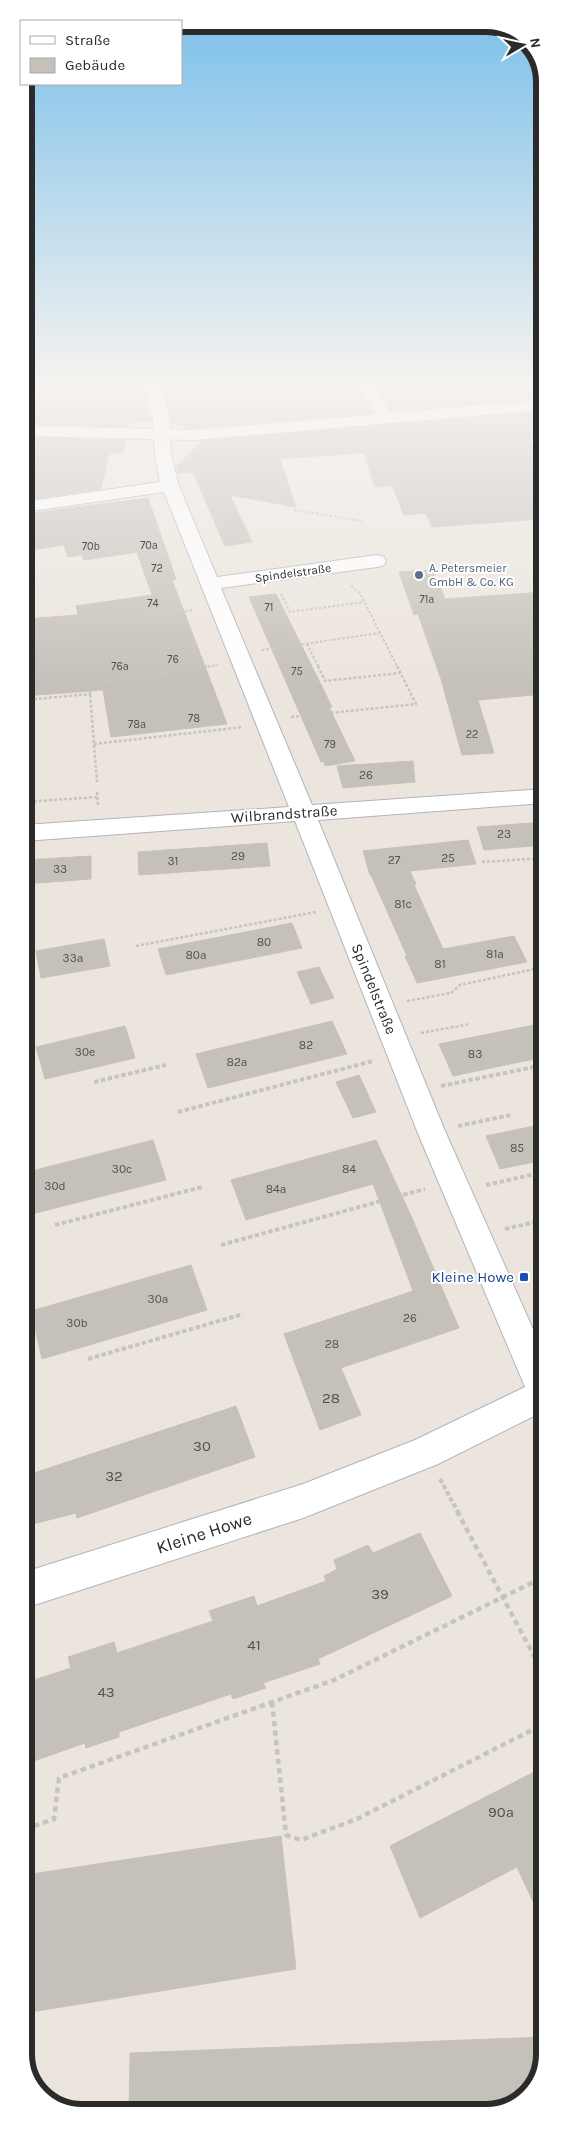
<svg xmlns="http://www.w3.org/2000/svg" width="568" height="2137" font-family="Karla,sans-serif">
	<rect width="100%" height="100%" fill="#ece5dd"/>
	<g fill="#c5c0b9" stroke="#c8c1b7">
		<polygon points="64,387 117,387 119,392 144,390 151,421 129,422 128,427 37,424 38,421 29,421 40,390 63,390"/>
		<polygon points="182,387 272,387 274,392 358,387 373,413 190,428 171,422 163,388"/>
		<polygon points="378,387 394,387 397,391 473,387 543,387 543,398 392,411"/>
		<polygon points="543,412 543,439 530,440 543,463 543,519 432,527 426,513 404,515 392,485 375,487 364,453 289,458 280,459 296,507 230,495 252,542 225,546 193,472 178,473 176,467 202,441"/>
		<polygon points="32,438 125,440 123,452 109,454 101,489 24,500 24,458"/>
		<polygon points="148,498 176,579 172,580 227,724 111,737 103,690 24,696 24,619 78,615 76,606 152,595 137,552 84,560 82,555 68,557 64,545 24,551 24,514"/>
		<polygon points="433,570 445,599 543,592 544,694 478,700 494,753 462,755 441,679 418,614 414,615 399,572"/>
		<polygon points="276,594 332,707 329,707 355,761 325,766 324,762 321,762 249,597"/>
		<polygon points="413,761 415,782 343,788 337,766"/>
		<polygon points="544,822 544,845 484,850 477,827"/>
		<polygon points="468,840 476,864 410,871 416,884 414,885 443,949 514,936 527,962 417,983 405,956 407,956 371,875 370,875 363,851"/>
		<polygon points="267,843 270,866 139,875 138,852"/>
		<polygon points="91,856 91,879 24,884 24,860"/>
		<polygon points="292,923 302,948 166,975 158,949"/>
		<polygon points="104,939 110,966 41,978 36,951"/>
		<polygon points="319,967 334,998 311,1004 297,972"/>
		<polygon points="332,1021 347,1054 208,1088 196,1054"/>
		<polygon points="544,1023 544,1057 453,1076 439,1044"/>
		<polygon points="125,1026 135,1058 45,1079 36,1047"/>
		<polygon points="359,1075 376,1112 353,1118 336,1082"/>
		<polygon points="544,1124 544,1160 500,1169 486,1136"/>
		<polygon points="153,1140 166,1180 24,1216 24,1173"/>
		<polygon points="376,1140 412,1218 459,1328 341,1368 361,1415 320,1430 284,1334 413,1291 373,1184 246,1220 231,1180"/>
		<polygon points="191,1265 207,1310 42,1359 31,1311"/>
		<polygon points="236,1406 255,1457 77,1518 76,1513 25,1526 25,1476"/>
		<polygon points="420,1533 452,1596 318,1659 320,1664 263,1683 266,1688 233,1699 231,1694 119,1732 119,1737 86,1748 85,1743 25,1764 25,1683 71,1668 68,1657 114,1642 117,1653 213,1621 209,1611 254,1596 257,1606 326,1581 324,1576 337,1569 334,1560 368,1545 373,1553"/>
		<polygon points="544,1767 544,1925 517,1867 420,1918 390,1846"/>
		<polygon points="281,1836 296,1969 25,2013 25,1875"/>
		<polygon points="544,2037 544,2054 530,2093 496,2112 129,2113 130,2053"/>
	</g>
	<g fill="none" stroke-linecap="round" stroke-linejoin="round">
		<g stroke="#b1b4be" stroke-width="2">
			<g id="street">
				<polygon points="145,387 161,387 169,415 171,455 179,486 217,577 377,555 384,557 386,561 384,565 377,567 221,588 312,805 544,789 544,803 318,820 445,1131 544,1354 544,1411 438,1464 303,1518 25,1608 25,1572 303,1484 415,1440 525,1387 417,1131 295,821 24,841 24,825 289,807 164,492 24,512 24,502 160,482 155,455 153,415"/>
				<polygon points="360,387 376,387 394,419 392,422 380,422"/>
			</g>
		</g>
		<g stroke="#b1b4be" stroke-width="2">
			<polygon id="secondary" points="543,400 543,410 195,440 24,436 24,426 195,430"/>
		</g>
		<g stroke="#c4c4c4" stroke-width="2" stroke-dasharray="2.5 2" stroke-linecap="butt">
			<polyline points="294,510 362,521"/>
			<polyline points="351,586 360,593 398,668"/>
			<polyline points="281,594 290,612 364,602"/>
			<polyline points="31,640 78,635"/>
			<polyline points="307,644 319,668"/>
			<polyline points="262,650 380,633"/>
			<polyline points="86,668 76,626 194,610"/>
			<polyline points="199,668 218,665"/>
		</g>
		<g stroke="#c4c4c4" stroke-width="2.5" stroke-dasharray="3 2" stroke-linecap="butt">
			<polyline points="85,666 87,673"/>
			<polyline points="318,666 325,681 400,673"/>
			<polyline points="89,680 97,782"/>
			<polyline points="90,684 208,666"/>
			<polyline points="24,700 91,694"/>
			<polyline points="291,717 416,704 397,666"/>
			<polyline points="94,744 243,727"/>
			<polyline points="97,792 98,806"/>
			<polyline points="24,802 97,797"/>
			<polyline points="482,862 544,858"/>
			<polyline points="136,946 316,912"/>
			<polyline points="407,1001 451,993 460,985 544,967"/>
			<polyline points="421,1033 470,1024"/>
		</g>
		<g stroke="#c4c4c4" stroke-width="4" stroke-dasharray="4.5 2.5" stroke-linecap="butt">
			<polyline points="94,1082 166,1065"/>
			<polyline points="441,1086 544,1065"/>
			<polyline points="178,1112 373,1061"/>
			<polyline points="458,1126 511,1115"/>
			<polyline points="486,1185 544,1172"/>
			<polyline points="55,1225 202,1187"/>
			<polyline points="505,1229 544,1220"/>
			<polyline points="221,1245 425,1189"/>
			<polyline points="535,1296 544,1294"/>
			<polyline points="88,1359 243,1314"/>
			<polyline points="440,1479 458,1512"/>
		</g>
		<g stroke="#c4c4c4" stroke-width="4.5" stroke-dasharray="5.5 4" stroke-linecap="butt">
			<polyline points="457,1511 544,1675"/>
			<polyline points="272,1702 286,1835 301,1840 357,1819 544,1724"/>
			<polyline points="25,1829 54,1819 59,1778 334,1680 544,1577"/>
		</g>
		<use href="#street" fill="#fff" fill-rule="evenodd"/>
		<use href="#secondary" fill="#fff" fill-rule="evenodd"/>
	</g>
	<linearGradient id="sky" x2="0" y2="1"><stop stop-color="#79bfea"/><stop offset="0.56" stop-color="#f6f3f0"/><stop offset="1" stop-color="#f6f3f0" stop-opacity="0"/></linearGradient>
	<rect width="568" height="686" fill="url(#sky)"/>
	<circle fill="#5c6f8a" stroke="#fff" stroke-width="2" cx="419" cy="575" r="5"/>
	<rect fill="#1a4fb4" stroke="#fff" stroke-width="2" x="519" y="1272" width="10" height="10" rx="2.5"/>
	<g text-anchor="middle" stroke-width="4" stroke-linejoin="round" paint-order="stroke">
		<g font-size="11" fill="#52504e">
			<text x="149" y="549">70a</text>
			<text x="91" y="550">70b</text>
			<text x="157" y="572">72</text>
			<text x="427" y="603">71a</text>
			<text x="153" y="607">74</text>
			<text x="269" y="611">71</text>
			<text x="173" y="663">76</text>
			<text x="120" y="670">76a</text>
			<text x="297" y="675">75</text>
			<text x="194" y="722">78</text>
			<text x="137" y="728">78a</text>
			<text x="472" y="738">22</text>
			<text x="330" y="748">79</text>
		</g>
		<g font-size="12" fill="#4e5e75" stroke="#fff" text-anchor="start">
			<text x="429" y="572">A. Petersmeier<tspan x="429" dy="14">GmbH &amp; Co. KG</tspan></text>
		</g>
		<g font-size="12" fill="#2b2b2b" stroke="#fff">
			<text transform="translate(293 573) rotate(-8)" y="4">Spindelstraße</text>
		</g>
		<g font-size="12" fill="#52504e">
			<text x="366" y="779">26</text>
			<text x="504" y="838">23</text>
			<text x="238" y="860">29</text>
			<text x="448" y="862">25</text>
			<text x="394" y="864">27</text>
			<text x="173" y="865">31</text>
			<text x="60" y="873">33</text>
			<text x="403" y="908">81c</text>
			<text x="264" y="946">80</text>
			<text x="495" y="958">81a</text>
			<text x="196" y="959">80a</text>
			<text x="73" y="962">33a</text>
			<text x="440" y="968">81</text>
			<text x="306" y="1049">82</text>
			<text x="85" y="1056">30e</text>
			<text x="475" y="1058">83</text>
			<text x="237" y="1066">82a</text>
			<text x="517" y="1152">85</text>
			<text x="122" y="1173">30c</text>
			<text x="349" y="1173">84</text>
			<text x="55" y="1190">30d</text>
			<text x="276" y="1193">84a</text>
			<text x="158" y="1303">30a</text>
			<text x="410" y="1322">26</text>
			<text x="77" y="1327">30b</text>
			<text x="332" y="1348">28</text>
		</g>
		<g font-size="15" fill="#2b2b2b" stroke="#fff">
			<text transform="translate(284 814) rotate(-4)" y="5">Wilbrandstraße</text>
			<text transform="translate(374 989) rotate(68)" y="5">Spindelstraße</text>
		</g>
		<g font-size="15" fill="#164399" stroke="#fff" text-anchor="end">
			<text x="514" y="1282">Kleine Howe</text>
		</g>
		<g font-size="15" fill="#52504e">
			<text x="331" y="1403">28</text>
			<text x="202" y="1451">30</text>
			<text x="114" y="1481">32</text>
			<text x="380" y="1599">39</text>
			<text x="254" y="1650">41</text>
			<text x="106" y="1697">43</text>
			<text x="501" y="1817">90a</text>
		</g>
		<g font-size="18" fill="#2b2b2b" stroke="#fff">
			<text transform="translate(204 1533) rotate(-18)" y="6">Kleine Howe</text>
		</g>
	</g>
	<path d="M0 0H568V2137H0ZM82 32H486A50 50 0 0 1 536 82V2054A50 50 0 0 1 486 2104H82A50 50 0 0 1 32 2054V82A50 50 0 0 1 82 32Z" fill="#fff" fill-rule="evenodd"/>
	<path fill="none" stroke="#2b2b2b" stroke-width="6" d="M82 32H486A50 50 0 0 1 536 82V2054A50 50 0 0 1 486 2104H82A50 50 0 0 1 32 2054V82A50 50 0 0 1 82 32Z"/>
	<rect x="20" y="20" width="162" height="65" fill="#ffffff" stroke="#aaaaaa"/>
	<rect x="30" y="36" width="25" height="8" fill="#ffffff" stroke="#aaaaaa"/>
	<text x="65" y="45" font-size="15" fill="#2b2b2b">Straße</text>
	<rect x="30" y="58" width="25" height="15" fill="#c5c0b9" stroke="#aaaaaa"/>
	<text x="65" y="70" font-size="15" fill="#2b2b2b">Gebäude</text>
	<g transform="translate(523 45) rotate(81)" stroke="#ffffff" stroke-width="4" paint-order="stroke">
	<path d="M0-4L9 19L0 12L-9 19Z" fill="#2b2b2b"/>
	<text y="-8" font-size="14" font-weight="bold" text-anchor="middle" fill="#2b2b2b">N</text>
	</g>
</svg>
